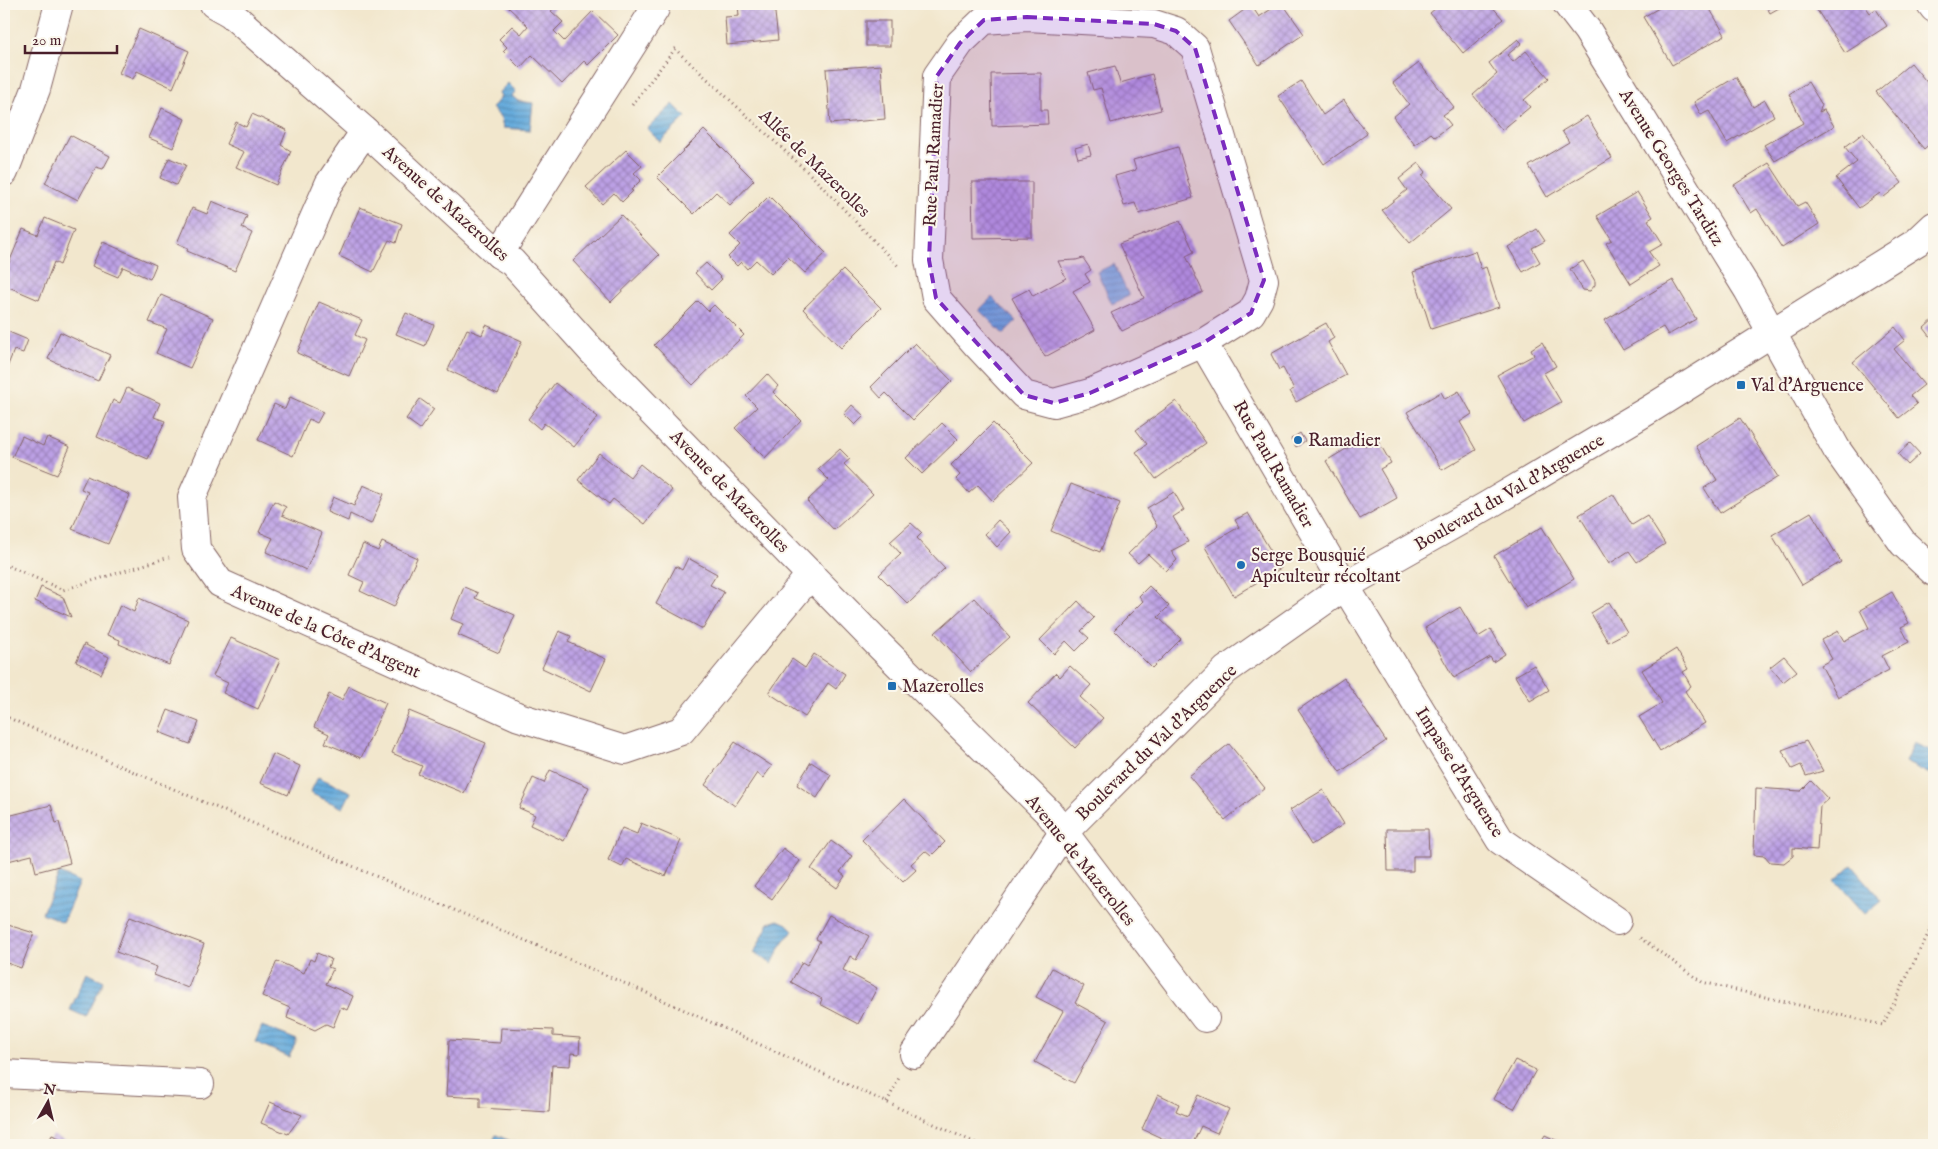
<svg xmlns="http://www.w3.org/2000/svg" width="1938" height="1149" font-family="'IM FELL English',serif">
	<defs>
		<pattern id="water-rules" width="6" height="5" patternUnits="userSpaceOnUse" patternTransform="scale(1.25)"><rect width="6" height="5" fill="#66abdc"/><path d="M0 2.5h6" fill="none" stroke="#568bb3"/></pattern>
		<pattern id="building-cross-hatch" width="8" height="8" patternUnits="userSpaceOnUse" patternTransform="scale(1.25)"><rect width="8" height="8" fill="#bca0e5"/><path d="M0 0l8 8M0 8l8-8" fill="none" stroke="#9b82ba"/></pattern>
	</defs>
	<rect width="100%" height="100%" fill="#fbf7ec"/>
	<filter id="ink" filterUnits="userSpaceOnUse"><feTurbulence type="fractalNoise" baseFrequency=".02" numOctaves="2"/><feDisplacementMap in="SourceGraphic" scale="10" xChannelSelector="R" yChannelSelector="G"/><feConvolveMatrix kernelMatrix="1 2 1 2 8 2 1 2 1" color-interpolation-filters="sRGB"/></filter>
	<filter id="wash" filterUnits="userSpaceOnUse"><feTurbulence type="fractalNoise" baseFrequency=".0096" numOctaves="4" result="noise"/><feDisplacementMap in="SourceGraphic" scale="20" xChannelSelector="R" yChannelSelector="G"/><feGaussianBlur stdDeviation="1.12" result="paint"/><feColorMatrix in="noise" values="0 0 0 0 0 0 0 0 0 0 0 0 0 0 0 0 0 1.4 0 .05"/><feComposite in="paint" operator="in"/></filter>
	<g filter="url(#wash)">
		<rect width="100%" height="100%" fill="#f2e7cd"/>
		<g fill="url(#water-rules)" stroke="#586584">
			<polygon points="508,83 516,91 512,96 518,101 533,103 530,130 503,128 501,118 492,108 501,97 499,92"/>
			<polygon points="673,104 686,117 660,142 647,129"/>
			<polygon points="1114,264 1129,296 1112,304 1097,272"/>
			<polygon points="992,297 1016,321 1003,334 979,310"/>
			<polygon points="1914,743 1934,752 1934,776 1905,762"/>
			<polygon points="318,777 351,792 343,808 310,793"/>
			<polygon points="1852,865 1882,900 1865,914 1835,880"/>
			<polygon points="59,873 80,882 63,922 42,913"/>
			<polygon points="778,920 787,924 794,931 784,940 772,964 754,953 769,923"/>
			<polygon points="87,973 104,981 86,1017 70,1010"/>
			<polygon points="262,1026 297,1040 289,1057 255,1042"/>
			<polygon points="496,1135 518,1144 517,1145 491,1145"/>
		</g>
		<g id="blocks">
			<g fill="url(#building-cross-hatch)">
				<polygon points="509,4 556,4 558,5 551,11 563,22 554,31 564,41 593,11 618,35 588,65 584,61 562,84 532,55 520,68 503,51 507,47 499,39 512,26 521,34 528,26 507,6"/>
				<polygon points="738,4 774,4 778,40 727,45 725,17 739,16"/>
				<polygon points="1279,4 1283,4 1304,34 1259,65 1229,21 1251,5 1259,17"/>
				<polygon points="1441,4 1490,4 1503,19 1463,53 1454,42 1453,42 1430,13"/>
				<polygon points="1666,4 1707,4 1725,35 1672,65 1643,17"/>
				<polygon points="1765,4 1786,4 1770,13"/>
				<polygon points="1813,4 1864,4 1870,13 1876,9 1887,26 1845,53"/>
				<rect x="866" y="21" width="24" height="25"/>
				<polygon points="139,29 189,51 173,88 137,71 133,79 119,73"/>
				<polygon points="1518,39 1522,43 1507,55 1513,62 1526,51 1549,78 1524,100 1530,107 1502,130 1473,95 1497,74 1489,63"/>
				<polygon points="1419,63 1454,107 1443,115 1451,125 1435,137 1431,133 1415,145 1393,117 1409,104 1393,83"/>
				<polygon points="1911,63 1934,91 1934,140 1924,149 1876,92"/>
				<polygon points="881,65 885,119 830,124 826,69"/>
				<polygon points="1115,66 1120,83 1152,74 1161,110 1111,123 1101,88 1093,90 1088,73"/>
				<polygon points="1041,73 1041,110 1047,110 1048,124 992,126 991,74"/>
				<polygon points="1736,77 1753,107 1765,100 1774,116 1727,143 1709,111 1701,115 1694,102"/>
				<polygon points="1301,81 1323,115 1344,100 1367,134 1324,164 1278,96"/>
				<polygon points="1808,82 1822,105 1819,112 1824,110 1834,126 1775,161 1764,145 1803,123 1789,94"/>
				<polygon points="162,108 185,119 173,148 149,138"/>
				<polygon points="252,114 287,130 281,145 291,151 276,185 236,167 244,152 226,144 236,122 246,127"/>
				<polygon points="1587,116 1612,158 1547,197 1529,166 1569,142 1562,131"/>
				<polygon points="704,130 754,180 730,205 716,192 694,214 657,177"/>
				<polygon points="1863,133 1902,183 1884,197 1880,193 1859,208 1836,178 1857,162 1845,147"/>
				<polygon points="70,135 110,156 103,169 96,167 78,200 45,183"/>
				<polygon points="1088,144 1091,155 1078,158 1075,148"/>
				<polygon points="1178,147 1193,198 1139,214 1135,203 1124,206 1115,176 1136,170 1133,160"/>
				<polygon points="626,150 642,166 634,173 641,180 631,190 633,191 622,202 614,193 602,204 586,187"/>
				<polygon points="169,158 186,165 176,185 160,178"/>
				<polygon points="1419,163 1426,172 1422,175 1451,209 1410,243 1382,210 1407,190 1399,179"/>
				<polygon points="1769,163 1797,206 1805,202 1819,224 1782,248 1757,209 1751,213 1734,185"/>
				<polygon points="972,182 1032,182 1032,237 973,238"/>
				<polygon points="1637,192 1653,217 1648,220 1663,244 1649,252 1659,266 1631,284 1606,243 1612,240 1597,216"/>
				<polygon points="769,196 826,253 805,273 788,257 771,274 756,260 747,269 741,262 737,266 728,257 740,245 730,235"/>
				<polygon points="212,201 247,216 242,228 252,233 235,271 187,251 188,248 177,243 192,208 207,214"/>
				<polygon points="360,207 402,224 396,243 389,240 373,272 339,256"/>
				<polygon points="621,215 659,255 611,302 573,261"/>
				<polygon points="45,218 74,230 60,265 54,262 39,300 4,285 4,275 23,229 38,235"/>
				<polygon points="1180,221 1194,252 1186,256 1203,292 1122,331 1111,313 1144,298 1119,244"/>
				<polygon points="1537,229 1545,241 1532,248 1540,262 1523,272 1508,247"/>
				<polygon points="103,242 156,265 150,279 123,267 118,277 92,266"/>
				<polygon points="1475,251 1481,269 1486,267 1499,307 1431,329 1413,272"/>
				<polygon points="1083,258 1091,270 1085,274 1090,282 1073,291 1095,330 1045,357 1012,298 1029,289 1033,296 1066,278 1058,261 1076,260"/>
				<polygon points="1583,261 1595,281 1595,285 1590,291 1583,290 1570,269"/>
				<polygon points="706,263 722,279 711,290 695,273"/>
				<polygon points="843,270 881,308 841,348 803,309"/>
				<polygon points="1673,280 1696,319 1668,335 1663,327 1623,350 1605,320"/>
				<polygon points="161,295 213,318 190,368 156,353 167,329 149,322"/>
				<polygon points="698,301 708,311 714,305 744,335 693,385 654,345"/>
				<polygon points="319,302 362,320 355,335 365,340 349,376 297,353"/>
				<polygon points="406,313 434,325 425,346 396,334"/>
				<polygon points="1934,319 1934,341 1924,328"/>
				<polygon points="1326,323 1334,338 1328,342 1346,375 1296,402 1290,391 1294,389 1283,368 1279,370 1271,354"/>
				<polygon points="486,325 522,341 498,394 448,370 467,329 482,335"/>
				<polygon points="1895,327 1905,340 1894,349 1924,385 1910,396 1917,404 1899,418 1853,362"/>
				<polygon points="4,330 28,340 23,353 14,350 4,375"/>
				<polygon points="60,332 110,355 98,381 48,359"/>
				<polygon points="1542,342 1556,366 1544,373 1561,402 1524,423 1497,375 1534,355 1531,349"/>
				<polygon points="915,343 952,381 913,420 886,393 881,398 871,387"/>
				<polygon points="767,374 778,386 773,392 801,420 765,458 735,428 757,407 746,396"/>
				<polygon points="555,383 598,417 574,447 544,423 540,429 528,419"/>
				<polygon points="127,388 160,403 154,417 165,421 148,459 97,437 113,400 120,403"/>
				<polygon points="1459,391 1472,414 1460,422 1476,450 1442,470 1407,412 1441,392 1445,399"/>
				<polygon points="290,397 323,412 317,423 309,419 293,456 258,440 274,404 285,409"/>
				<polygon points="420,399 434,409 420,429 406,419"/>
				<polygon points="1176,401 1206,443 1156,479 1136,452 1147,444 1136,430"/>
				<polygon points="852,405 864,416 855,425 844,414"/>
				<polygon points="1740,418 1778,477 1720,513 1704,488 1717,480 1696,446"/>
				<polygon points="942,423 958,439 922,474 906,458"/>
				<polygon points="993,423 1033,463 993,501 978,485 969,493 956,479 960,475 951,465"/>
				<polygon points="1300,433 1305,441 1296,447 1291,439"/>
				<polygon points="22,436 43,446 47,437 70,447 57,475 12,457"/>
				<polygon points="1377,439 1391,463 1380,469 1397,498 1360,519 1326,461 1361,440 1365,446"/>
				<polygon points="1910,443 1920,454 1908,465 1898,454"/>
				<polygon points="840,449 850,459 844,464 873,494 834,530 807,501 829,480 818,469"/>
				<polygon points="599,453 630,477 640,464 672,490 645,524 613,499 609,504 578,480"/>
				<polygon points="87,476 130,495 108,544 72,529 88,492 81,489"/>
				<polygon points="1071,484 1120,503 1100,552 1051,531"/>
				<polygon points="363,485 384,494 371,524 350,514 348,521 327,512 333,497 354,506"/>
				<polygon points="1174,492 1184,510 1173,517 1188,542 1171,551 1177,560 1166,571 1148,554 1138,563 1128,554 1157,526 1147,508"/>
				<polygon points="1613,494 1632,525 1647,516 1665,544 1637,562 1629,551 1609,564 1579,515"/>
				<polygon points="274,501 286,507 282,515 322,533 306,570 266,552 273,538 259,532"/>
				<polygon points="1811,512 1841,562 1802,585 1772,535"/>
				<polygon points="1248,513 1281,568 1234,596 1205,547 1239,527 1235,520"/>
				<polygon points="998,520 1011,532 997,547 985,534"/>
				<polygon points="911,523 922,533 917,538 945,568 908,604 879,575 901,554 890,542"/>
				<polygon points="1542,527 1574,579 1526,608 1494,556"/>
				<polygon points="382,542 417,558 394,607 360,591 364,582 349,575 363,544 378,551"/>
				<polygon points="688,558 717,574 710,585 724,592 703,629 656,604 676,566 682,570"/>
				<polygon points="1149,586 1169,606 1158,617 1181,639 1152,668 1114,630 1143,601 1139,596"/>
				<polygon points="41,587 63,597 71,617 35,601"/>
				<polygon points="464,587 478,593 475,598 515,615 499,653 458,635 463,624 451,619"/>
				<polygon points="1892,592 1909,623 1901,627 1909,642 1882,656 1889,670 1838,697 1821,665 1832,659 1821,640 1838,631 1844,641 1869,628 1860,610"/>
				<polygon points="139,598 188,620 169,665 119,644 120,640 107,635 120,605 134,612"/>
				<polygon points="974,598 1010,637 971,672 935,633"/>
				<polygon points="1078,601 1094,618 1081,631 1089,638 1076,651 1066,641 1054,654 1040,640"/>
				<polygon points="1609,602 1627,632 1608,642 1591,613"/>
				<polygon points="1460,607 1478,637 1491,629 1505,654 1493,662 1490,657 1454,678 1425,628"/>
				<polygon points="559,631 571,636 568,642 606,659 591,691 542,668"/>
				<polygon points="231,638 280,660 258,709 223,693 228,683 213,676"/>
				<polygon points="84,644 109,657 101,674 76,662"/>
				<polygon points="1676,649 1688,669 1683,672 1691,686 1685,691 1705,723 1660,751 1639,717 1662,703 1642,670"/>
				<polygon points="814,654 845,674 836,689 828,683 805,717 769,693 792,659 805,668"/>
				<polygon points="1784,656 1797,671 1783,682 1770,667"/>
				<polygon points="1534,665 1549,690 1530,701 1515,676"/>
				<polygon points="1070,666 1091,685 1080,697 1103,718 1075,748 1028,703 1056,673 1060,677"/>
				<polygon points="1344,678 1386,741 1340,772 1298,710"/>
				<polygon points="349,686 386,703 361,758 325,743 329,734 314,727 329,694 342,700"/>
				<polygon points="168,710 199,722 190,744 159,732"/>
				<polygon points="409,711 486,743 464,793 418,774 422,766 392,753"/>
				<polygon points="1806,741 1823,771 1806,776 1801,765 1792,769 1782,750"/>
				<polygon points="735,742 772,766 763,778 757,773 735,806 705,785"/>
				<polygon points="1229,744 1265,788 1225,820 1189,776"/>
				<polygon points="273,754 300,766 288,795 260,783"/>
				<polygon points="811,762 831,775 817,798 797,785"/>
				<polygon points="550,770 589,787 564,841 530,825 535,815 519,808 533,778 544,783"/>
				<polygon points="1811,781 1828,799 1820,806 1817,850 1793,848 1793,856 1784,863 1770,862 1765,856 1754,855 1756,788 1801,791"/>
				<polygon points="1323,790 1344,824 1311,845 1290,810"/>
				<polygon points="904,799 945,842 931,856 925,851 911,864 916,870 903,882 862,840"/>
				<polygon points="51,805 56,823 59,822 70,863 36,872 32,855 4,862 4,817"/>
				<polygon points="641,823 681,840 666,876 626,859 622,867 608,860 622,828 637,834"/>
				<polygon points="1387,829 1428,829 1429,856 1413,856 1413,871 1388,871"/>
				<polygon points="831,841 852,856 840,872 845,876 837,888 811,869"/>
				<polygon points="783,848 800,861 772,899 754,886"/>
				<polygon points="829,915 869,936 856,960 850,956 843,970 877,988 858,1024 820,1004 822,999 791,982 802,962 807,965 820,941 816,939"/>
				<polygon points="130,916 204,944 188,988 154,975 157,967 116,952"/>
				<polygon points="8,925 34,933 21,968 4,962 4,938"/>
				<polygon points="317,953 331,959 328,967 333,969 326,984 353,996 347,1010 341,1007 333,1027 326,1024 315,1030 287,1018 290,1008 262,996 277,961 304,973 310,959 314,961"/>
				<polygon points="1052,968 1084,986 1075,1003 1108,1021 1074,1083 1035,1062 1063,1011 1036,997"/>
				<polygon points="501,1028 553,1030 553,1036 580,1038 579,1054 571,1053 570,1066 552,1065 549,1112 480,1108 480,1098 446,1096 449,1040 500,1043"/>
				<polygon points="1515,1060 1536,1070 1514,1109 1493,1099"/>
				<polygon points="1158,1094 1179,1104 1176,1111 1188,1116 1198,1095 1229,1109 1217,1133 1201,1126 1192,1145 1168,1145 1170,1142 1142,1129"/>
				<polygon points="270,1102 302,1115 288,1134 261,1123"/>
				<polygon points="52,1135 66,1141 65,1144 68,1145 47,1145"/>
				<polygon points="1545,1135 1564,1144 1563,1145 1539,1145"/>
			</g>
		</g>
	</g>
	<g filter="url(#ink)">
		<use href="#blocks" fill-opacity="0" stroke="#856564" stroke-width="1"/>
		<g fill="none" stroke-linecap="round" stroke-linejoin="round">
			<g stroke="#856564" stroke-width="30">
				<g id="minor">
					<polyline points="214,4 230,13 365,131 499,254 512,262 591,350 881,647 1049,813 1205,1018"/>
					<polyline points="1567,4 1587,30 1748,290 1837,450 1903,543 1934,572"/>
					<polyline points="1931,4 1934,8"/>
					<polygon points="1027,17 1154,24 1176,31 1195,48 1264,280 1259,299 1251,313 1203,343 1090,393 1054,403 1024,395 978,346 936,298 929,260 937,76 960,43 984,20"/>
					<polyline points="365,131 329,184 192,497 196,549 220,583 519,717 625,750 681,731 811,574"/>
					<polyline points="4,172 36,89 59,4"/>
					<polyline points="499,254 655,9 651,4"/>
					<polyline points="1203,343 1345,586 1500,840 1617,921"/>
					<polyline points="914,1054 1063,833 1226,670 1345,586 1488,505 1647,411 1917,242 1934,226"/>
					<polyline points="4,1074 200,1084"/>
				</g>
			</g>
			<g stroke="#856564" stroke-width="3" stroke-dasharray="1 4" stroke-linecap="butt">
				<polyline points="632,105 675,49 813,177 899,267"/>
				<polyline points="4,564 63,590 169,557"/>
				<polyline points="4,716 647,993 980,1145"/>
				<polyline points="1640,938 1702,982 1883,1025 1934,922"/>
				<polyline points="887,1102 899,1078"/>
			</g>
			<use href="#minor" stroke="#fff" stroke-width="28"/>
		</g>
	</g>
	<path fill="#7b2cbf" fill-opacity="0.2" stroke="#7b2cbf" stroke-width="4" stroke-dasharray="10 6" stroke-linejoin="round" d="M1027,17L1154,24L1176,31L1195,48L1264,280L1251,313L1203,343L1090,393L1054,403L1024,395L936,298L929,260L937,76L960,43L984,20Z"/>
	<g fill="#1f6fb2" stroke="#fbf7ec" stroke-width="2">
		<rect x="1736" y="380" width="10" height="10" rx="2.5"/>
		<circle cx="1298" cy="440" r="5"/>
		<circle cx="1241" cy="565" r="5"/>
		<rect x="887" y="681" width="10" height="10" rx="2.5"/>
	</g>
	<g text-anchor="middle" stroke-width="4" stroke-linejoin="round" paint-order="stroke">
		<g font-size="18" fill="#4a1f2b" stroke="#fbf7ec">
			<text transform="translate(933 155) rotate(-87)" y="6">Rue Paul Ramadier</text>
			<text transform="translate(815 163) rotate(44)" y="6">Allée de Mazerolles</text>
			<text transform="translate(1672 167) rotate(58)" y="6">Avenue Georges Tarditz</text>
			<text transform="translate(446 203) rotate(42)" y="6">Avenue de Mazerolles</text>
			<text transform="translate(1274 464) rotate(60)" y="6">Rue Paul Ramadier</text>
			<text transform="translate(730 491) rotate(46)" y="6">Avenue de Mazerolles</text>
			<text transform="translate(1509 492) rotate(-30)" y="6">Boulevard du Val d'Arguence</text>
			<text transform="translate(326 631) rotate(24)" y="6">Avenue de la Côte d'Argent</text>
			<text transform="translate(1156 742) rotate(-44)" y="6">Boulevard du Val d'Arguence</text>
			<text transform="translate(1460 772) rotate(58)" y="6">Impasse d'Arguence</text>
			<text transform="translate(1081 860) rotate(51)" y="6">Avenue de Mazerolles</text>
		</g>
		<g font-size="18" fill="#4a1f2b" stroke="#fbf7ec" text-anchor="start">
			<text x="1751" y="391">Val d'Arguence</text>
			<text x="1308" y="446">Ramadier</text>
			<text x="1251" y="561">Serge Bousquié<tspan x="1251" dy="21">Apiculteur récoltant</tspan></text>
			<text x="902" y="692">Mazerolles</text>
		</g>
	</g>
	<rect width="1938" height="1149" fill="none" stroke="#fbf7ec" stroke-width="20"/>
	<g transform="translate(48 1102) rotate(8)" stroke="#fbf7ec" stroke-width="4" paint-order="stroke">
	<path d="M0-4L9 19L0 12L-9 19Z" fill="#4a1f2b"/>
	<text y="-8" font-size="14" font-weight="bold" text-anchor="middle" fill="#4a1f2b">N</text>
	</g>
	<path d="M25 45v8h92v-8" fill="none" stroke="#4a1f2b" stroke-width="2.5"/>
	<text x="32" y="45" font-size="15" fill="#4a1f2b" stroke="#fbf7ec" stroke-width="4" paint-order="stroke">20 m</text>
</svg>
